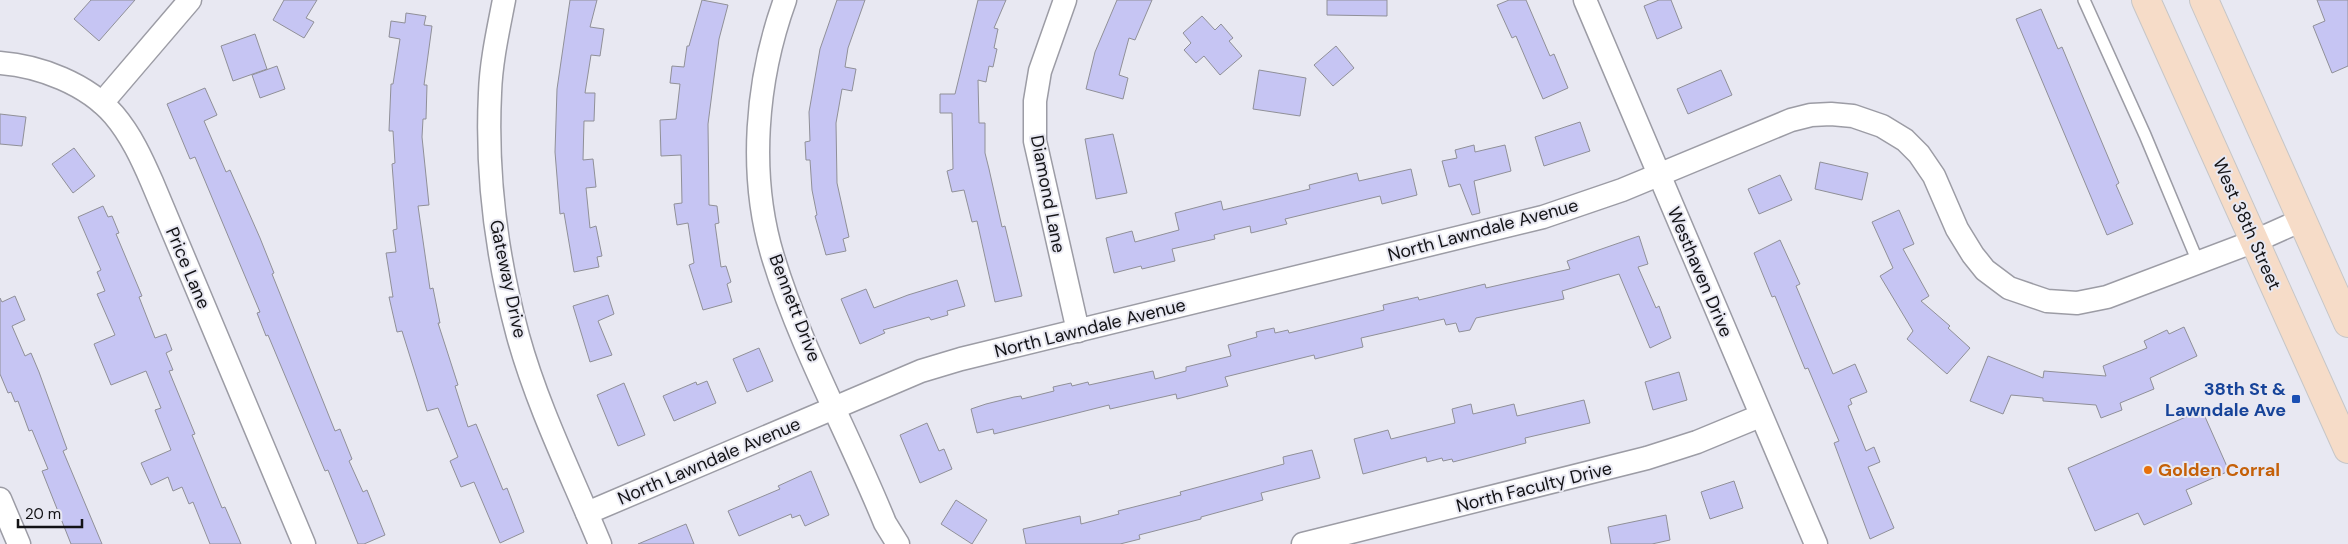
<svg xmlns="http://www.w3.org/2000/svg" width="2348" height="544" font-family="'DM Sans',sans-serif">
	<rect width="100%" height="100%" fill="#e8e8f2"/>
	<g fill="#c6c5f3" stroke="#909098">
		<polygon points="91,0 135,0 99,41 74,19"/>
		<polygon points="284,0 317,0 306,18 314,22 304,38 273,20"/>
		<polygon points="570,0 597,0 590,27 604,29 600,56 591,55 585,93 595,93 594,121 584,121 583,160 593,159 596,187 586,188 590,228 596,226 602,256 597,257 599,267 574,272 564,213 560,214 555,152 557,89"/>
		<polygon points="702,0 728,5 719,39 708,124 709,205 717,206 719,223 715,224 721,267 726,266 731,282 727,284 732,302 703,310 689,265 694,263 688,223 677,225 674,204 682,203 681,155 661,156 660,120 676,119 680,84 670,83 672,66 684,67 687,46 689,46"/>
		<polygon points="837,0 865,0 848,48 845,67 856,69 852,91 842,89 836,123 837,183 849,237 843,239 846,251 826,255 815,216 817,215 812,190 810,160 806,160 805,142 810,141 809,112 820,49"/>
		<polygon points="978,0 1006,0 994,28 998,29 994,48 997,49 993,67 989,66 986,82 978,80 979,123 985,123 985,153 989,169 1002,227 1005,226 1022,296 995,302 977,221 972,222 964,190 952,192 947,171 953,169 952,113 940,113 940,94 955,94"/>
		<polygon points="1117,0 1152,0 1135,40 1129,38 1119,75 1128,78 1123,99 1086,89 1095,52"/>
		<polygon points="1327,0 1387,0 1387,16 1327,15"/>
		<polygon points="1509,0 1526,0 1550,56 1554,54 1568,88 1543,99 1516,36 1512,38 1497,5"/>
		<polygon points="1659,0 1671,0 1682,28 1657,39 1644,6"/>
		<polygon points="2317,0 2348,0 2348,66 2332,73 2313,26 2325,21"/>
		<polygon points="2041,9 2058,49 2062,47 2082,95 2119,183 2116,185 2133,224 2107,235 2016,19"/>
		<polygon points="406,13 426,16 424,25 432,26 424,85 427,85 426,119 423,119 422,137 429,205 418,206 430,289 433,288 440,323 438,323 458,385 455,386 468,427 476,424 503,490 507,488 524,532 500,543 474,482 461,487 450,461 458,457 438,408 427,411 402,331 397,332 389,297 393,297 386,253 396,252 393,230 397,229 392,164 395,163 393,131 389,131 391,84 393,84 400,39 389,37 391,21 405,23"/>
		<polygon points="1202,16 1215,30 1221,24 1233,38 1229,41 1242,56 1220,75 1204,56 1196,63 1184,50 1191,43 1183,33"/>
		<polygon points="255,34 267,69 233,81 221,46"/>
		<polygon points="1336,46 1354,68 1333,86 1314,65"/>
		<polygon points="277,66 285,89 260,98 252,75"/>
		<polygon points="1259,70 1306,78 1300,116 1253,109"/>
		<polygon points="1721,70 1732,95 1688,114 1677,89"/>
		<polygon points="205,88 217,115 204,121 226,172 230,170 260,238 274,273 272,274 335,431 340,429 352,459 349,461 363,492 367,490 385,535 364,544 358,544 328,470 325,471 268,335 266,336 257,313 260,312 195,157 190,159 167,104"/>
		<polygon points="0,114 26,117 22,146 0,144"/>
		<polygon points="1580,122 1590,151 1544,166 1535,137"/>
		<polygon points="1113,134 1127,193 1096,199 1085,139"/>
		<polygon points="1474,145 1475,152 1505,145 1511,171 1474,181 1480,213 1472,215 1460,184 1449,187 1442,161 1457,158 1455,150"/>
		<polygon points="74,148 95,176 73,193 52,164"/>
		<polygon points="1820,162 1868,173 1862,200 1815,189"/>
		<polygon points="1411,169 1417,195 1382,204 1380,196 1285,219 1287,224 1251,233 1250,226 1214,235 1215,239 1172,249 1175,261 1142,269 1141,266 1114,273 1106,238 1132,231 1135,242 1179,230 1175,213 1221,201 1223,210 1310,189 1309,185 1357,173 1359,181"/>
		<polygon points="1780,175 1792,200 1759,214 1748,189"/>
		<polygon points="103,206 108,217 112,216 119,233 116,234 142,296 139,297 155,338 166,334 172,350 166,353 173,370 169,371 195,434 192,435 222,508 225,507 241,544 210,544 193,502 189,504 182,487 173,491 168,477 151,485 141,463 171,450 155,410 161,408 146,371 111,385 94,344 115,335 97,294 105,291 97,272 101,270 78,217"/>
		<polygon points="1899,210 1914,244 1903,249 1929,296 1921,301 1950,326 1948,328 1970,348 1947,374 1907,339 1913,331 1880,276 1893,268 1872,222"/>
		<polygon points="1639,236 1648,264 1638,267 1656,308 1659,306 1671,338 1650,348 1619,274 1562,291 1564,299 1476,318 1470,330 1459,332 1456,323 1446,325 1444,319 1361,338 1363,347 1315,359 1314,355 1225,377 1228,386 1177,399 1176,394 1110,409 1109,405 994,434 993,429 977,433 971,409 986,404 1014,397 1021,396 1022,399 1054,391 1053,387 1071,383 1072,386 1088,382 1089,385 1153,371 1155,379 1186,371 1186,367 1231,356 1228,345 1257,337 1256,332 1274,328 1275,333 1288,330 1289,333 1384,310 1383,305 1418,297 1419,300 1485,284 1486,288 1570,269 1567,261"/>
		<polygon points="1780,240 1800,284 1796,286 1833,374 1855,364 1867,392 1850,399 1852,404 1848,406 1866,451 1874,447 1880,462 1868,467 1894,528 1870,539 1834,443 1839,441 1808,368 1805,369 1775,296 1772,297 1754,253"/>
		<polygon points="957,280 965,306 947,311 948,315 931,320 929,317 883,330 885,333 860,344 841,299 866,289 874,308 908,295"/>
		<polygon points="608,295 614,314 598,321 612,355 590,362 573,306"/>
		<polygon points="15,296 25,320 12,326 25,356 31,353 39,372 67,449 63,451 102,544 71,544 42,471 48,469 32,430 29,431 18,401 15,402 11,392 8,393 0,374 0,298 2,302"/>
		<polygon points="2184,327 2197,356 2150,378 2154,389 2120,403 2122,410 2101,418 2096,405 2043,401 2043,398 2011,395 2003,414 1970,401 1988,356 2043,378 2044,371 2106,376 2103,366 2147,348 2144,341 2167,330 2169,334"/>
		<polygon points="759,348 773,381 747,392 733,359"/>
		<polygon points="1679,372 1687,400 1653,410 1645,382"/>
		<polygon points="707,381 716,403 674,421 663,396 696,382 697,385"/>
		<polygon points="624,383 645,435 618,446 597,395"/>
		<polygon points="1584,400 1590,423 1525,438 1526,443 1453,462 1452,459 1443,461 1442,458 1427,462 1426,457 1363,474 1354,439 1388,430 1391,439 1455,423 1452,409 1471,404 1473,414 1514,404 1517,416"/>
		<polygon points="2202,410 2229,471 2186,490 2192,504 2144,525 2138,513 2095,531 2068,468"/>
		<polygon points="927,423 939,451 944,449 952,469 920,483 900,435"/>
		<polygon points="1312,450 1320,478 1261,493 1263,500 1201,517 1201,519 1139,535 1140,539 1120,544 1026,544 1023,529 1080,516 1081,524 1119,514 1118,511 1181,495 1180,492 1284,464 1283,457"/>
		<polygon points="811,471 829,515 805,526 800,515 792,518 791,514 739,536 728,511 780,489 778,486"/>
		<polygon points="1734,481 1743,508 1710,519 1701,492"/>
		<polygon points="956,500 987,520 972,544 941,524"/>
		<polygon points="1666,515 1670,540 1652,544 1611,544 1608,527"/>
		<polygon points="686,524 694,544 638,544"/>
	</g>
	<g fill="none" stroke-linecap="round" stroke-linejoin="round">
		<g stroke="#9c9ca5" stroke-width="14">
			<polyline id="service" points="2084,0 2145,135 2198,262"/>
		</g>
		<g stroke="#9c9ca5" stroke-width="25">
			<g id="minor">
				<path d="M504,0C498,31 491,62 490,93C486,175 497,258 518,336C538,408 572,476 600,544"/>
				<path d="M785,0C756,80 748,175 773,257C801,349 849,434 885,523L898,544"/>
				<polyline points="1065,0 1040,71 1035,101 1035,141 1078,331"/>
				<polyline points="1585,0 1816,544"/>
				<path d="M0,63C40,66 87,84 114,115C131,135 142,159 152,182L304,544"/>
				<polyline points="102,103 190,0"/>
				<polyline points="0,499 19,544"/>
				<polyline points="587,513 921,371 961,359 1543,217 1622,190 1791,120 1811,115 1831,114 1853,116 1882,126 1905,140 1919,154 1934,176 1957,229 1973,255 1985,270 2009,288 2047,301 2077,303 2107,297 2255,241 2302,220"/>
				<polyline points="1303,544 1647,458 1697,442 1760,416"/>
			</g>
		</g>
		<g stroke="#c6c6c7" stroke-width="30">
			<g id="primary">
				<polyline points="2146,0 2348,449"/>
				<polyline points="2204,0 2348,323"/>
			</g>
		</g>
		<use href="#service" stroke="#fff" stroke-width="11"/>
		<use href="#minor" stroke="#fff" stroke-width="22"/>
		<use href="#primary" stroke="#f6dcc8" stroke-width="28"/>
	</g>
	<rect fill="#1a4fb4" stroke="#e8e8f2" stroke-width="2" x="2291" y="394" width="10" height="10" rx="2.5"/>
	<circle fill="#e8710a" stroke="#e8e8f2" stroke-width="2" cx="2148" cy="470" r="5"/>
	<g text-anchor="middle" stroke-width="4" stroke-linejoin="round" paint-order="stroke">
		<g font-size="18" fill="#131316" stroke="#e8e8f2">
			<text transform="translate(1048 194) rotate(79)" y="6">Diamond Lane</text>
			<text transform="translate(2247 224) rotate(66)" y="6">West 38th Street</text>
			<text transform="translate(1483 230) rotate(-15)" y="6">North Lawndale Avenue</text>
			<text transform="translate(188 268) rotate(67)" y="6">Price Lane</text>
			<text transform="translate(1700 272) rotate(67)" y="6">Westhaven Drive</text>
			<text transform="translate(508 279) rotate(78)" y="6">Gateway Drive</text>
			<text transform="translate(795 308) rotate(69)" y="6">Bennett Drive</text>
			<text transform="translate(1090 328) rotate(-14)" y="6">North Lawndale Avenue</text>
			<text transform="translate(709 461) rotate(-23)" y="6">North Lawndale Avenue</text>
			<text transform="translate(1534 487) rotate(-14)" y="6">North Faculty Drive</text>
		</g>
		<g font-size="18" font-weight="bold" fill="#164399" stroke="#e8e8f2" text-anchor="end">
			<text x="2286" y="395">38th St &amp;<tspan x="2286" dy="21">Lawndale Ave</tspan></text>
		</g>
		<g font-size="18" font-weight="bold" fill="#c56008" stroke="#e8e8f2" text-anchor="start">
			<text x="2158" y="476">Golden Corral</text>
		</g>
	</g>
	<path d="M18 519v8h64v-8" fill="none" stroke="#131316" stroke-width="2.5"/>
	<text x="25" y="519" font-size="15" fill="#131316" stroke="#e8e8f2" stroke-width="4" paint-order="stroke">20 m</text>
</svg>
